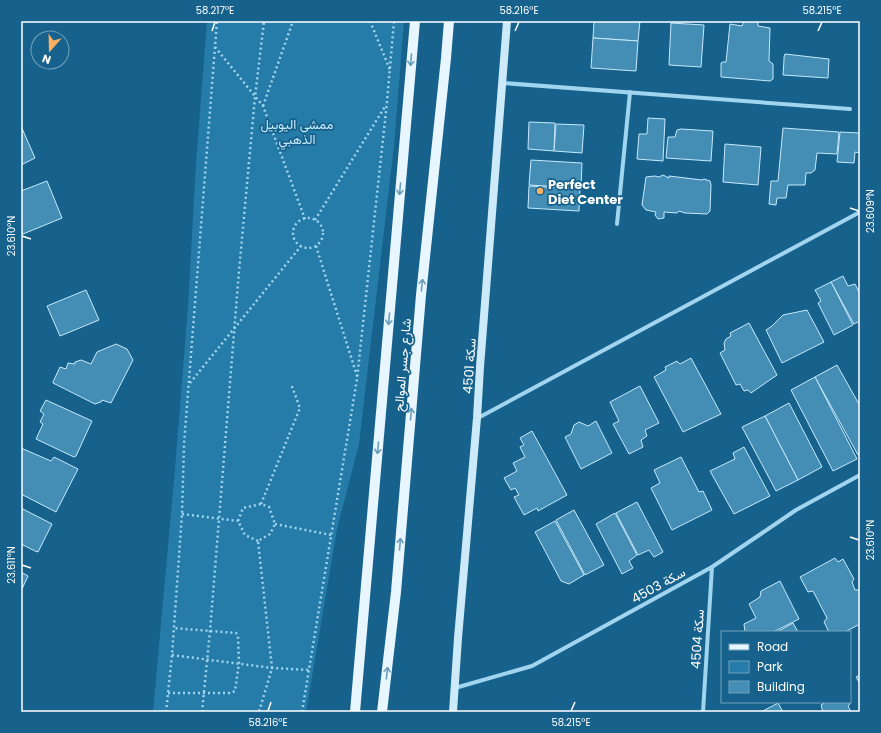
<svg xmlns="http://www.w3.org/2000/svg" width="881" height="733" font-family="Poppins,Vazirmatn,sans-serif">
	<rect width="100%" height="100%" fill="#16628c"/>
	<polygon fill="#267ca8" points="207,21 404,21 394,146 359,444 337,529 306,712 153,712 175,469 188,307 196,164"/>
	<g fill="#448eb6" stroke="#c6e9fb">
		<polygon points="594,21 640,21 638,41 593,38"/>
		<polygon points="744,21 758,21 758,26 770,28 769,61 773,64 773,79 770,81 721,77 721,63 723,62 726,62 730,24 742,26"/>
		<polygon points="671,23 704,25 701,67 669,65"/>
		<polygon points="593,38 638,41 636,71 591,68"/>
		<polygon points="785,54 829,59 828,78 783,75 784,60 784,57"/>
		<polygon points="648,118 665,119 663,161 637,159 639,134 647,134"/>
		<polygon points="529,122 555,123 554,151 528,149"/>
		<polygon points="556,124 584,125 582,153 554,151"/>
		<polygon points="21,126 35,158 21,165"/>
		<polygon points="783,128 839,132 837,154 817,153 815,170 811,173 806,173 805,185 788,185 786,198 777,198 776,205 769,204 771,181 778,181"/>
		<polygon points="681,129 713,131 711,161 666,158 668,137 675,137 677,130"/>
		<polygon points="840,132 860,133 860,153 855,152 854,163 837,162"/>
		<polygon points="725,144 761,147 758,185 723,182"/>
		<polygon points="531,160 582,163 581,188 529,185"/>
		<polygon points="663,175 669,178 669,176 702,180 704,179 710,181 711,185 710,211 707,214 685,213 679,211 677,213 664,212 664,218 658,219 655,215 656,212 646,210 642,205 646,177 655,176 659,177"/>
		<polygon points="47,181 62,218 23,234 21,231 21,191"/>
		<polygon points="529,186 580,189 579,211 528,208"/>
		<polygon points="843,276 848,286 855,284 860,294 860,321 854,324 831,282"/>
		<polygon points="831,282 853,325 834,335 818,303 821,301 815,290"/>
		<polygon points="86,290 99,320 60,336 47,306"/>
		<polygon points="807,310 824,342 782,363 766,330 772,326 783,315"/>
		<polygon points="749,323 777,375 751,393 748,390 744,391 740,384 736,385 720,353 725,350 724,343 726,339 731,336 730,333"/>
		<polygon points="116,344 127,349 133,360 111,403 102,400 101,402 95,404 53,383 53,382 60,367 66,369 68,363 75,364 75,362 81,360 91,364 97,352"/>
		<polygon points="691,358 721,414 683,432 654,377 666,370 665,367 677,361 680,364"/>
		<polygon points="837,365 860,406 860,454 858,455 815,377"/>
		<polygon points="815,377 857,459 833,471 791,390"/>
		<polygon points="640,386 659,423 645,430 647,436 641,440 643,447 629,454 613,424 619,421 610,402"/>
		<polygon points="46,400 92,421 76,456 74,457 36,439 43,424 40,422 44,414 40,411"/>
		<polygon points="789,403 822,467 798,480 765,416"/>
		<polygon points="765,416 798,480 776,491 742,427"/>
		<polygon points="596,421 612,453 581,469 565,437 571,434 574,425 579,422 588,426"/>
		<polygon points="532,431 567,495 538,511 537,508 524,515 514,497 519,495 515,488 511,490 504,478 517,471 513,463 525,457 520,447 524,445 520,438"/>
		<polygon points="744,447 770,496 734,514 710,471 735,459 733,453"/>
		<polygon points="21,448 51,461 54,457 78,469 56,512 21,494"/>
		<polygon points="681,457 699,492 703,491 712,510 672,530 651,488 660,483 654,470"/>
		<polygon points="637,502 663,552 654,557 649,550 638,555 616,513"/>
		<polygon points="21,508 52,524 38,552 35,551 21,544"/>
		<polygon points="574,510 604,565 585,575 556,520"/>
		<polygon points="615,513 637,555 629,561 633,568 622,574 596,524"/>
		<polygon points="555,521 584,575 569,584 561,581 535,532"/>
		<polygon points="835,558 838,562 843,559 854,579 852,582 855,590 859,590 860,591 860,624 845,632 829,632 824,622 827,618 813,591 808,592 800,577"/>
		<polygon points="21,572 28,576 21,591"/>
		<polygon points="780,581 799,619 773,632 745,632 744,624 756,618 749,604 760,597 761,591"/>
		<polygon points="793,623 798,632 777,632"/>
		<polygon points="860,675 860,684 856,677"/>
		<polygon points="826,702 849,702 850,704 848,706 851,712 823,712 821,705"/>
		<polygon points="778,703 783,712 761,712"/>
	</g>
	<g fill="none" stroke-linecap="round" stroke-linejoin="round">
		<g stroke="#a0d4ef" stroke-width="2.5" stroke-dasharray="2 3" stroke-linecap="butt">
			<polyline points="370,21 390,70"/>
			<polyline points="215,47 263,106 305,219"/>
			<polyline points="263,106 293,21"/>
			<circle cx="308" cy="233" r="15"/>
			<polyline points="315,220 386,105"/>
			<polyline points="316,246 357,376"/>
			<polyline points="190,383 301,246"/>
			<polyline points="261,504 300,408 291,384"/>
			<polyline points="182,514 238,521"/>
			<polyline points="275,524 331,535"/>
			<polyline points="258,541 245,535 238,521 243,508 261,504 269,507 275,524 270,534 258,541 272,668 259,712"/>
			<polyline points="172,655 272,668 309,670"/>
			<polyline points="168,693 231,693 235,691 239,663 238,636 236,633 173,628"/>
			<polyline points="166,712 172,655 182,514 184,444 217,21"/>
			<polyline points="202,712 210,631 239,271 255,97 264,21"/>
			<polyline points="302,712 357,379 387,102 394,21"/>
		</g>
		<g stroke="#a0d4ef" stroke-width="4">
			<polyline points="503,83 850,109"/>
			<polyline points="617,224 630,92"/>
			<polyline points="478,418 860,212"/>
			<polyline points="455,688 532,666 712,567 796,510 860,475"/>
			<polyline points="703,712 712,567"/>
		</g>
		<polyline stroke="#cdeafa" stroke-width="8" points="453,712 458,638 477,418 480,367 507,21"/>
		<g stroke="#e8f6ff" stroke-width="10">
			<polyline points="355,712 415,21"/>
			<polyline points="382,712 396,592 421,295 446,58 449,21"/>
		</g>
	</g>
	<defs><path id="oneway-shaft" d="M-6 0H5M1.5-3L5.5 0L1.5 3" fill="none" stroke-width="1.6" stroke-linecap="round" stroke-linejoin="round"/></defs>
	<g stroke="#6a9dba">
		<use href="#oneway-shaft" transform="translate(411 60) rotate(95)"/>
		<use href="#oneway-shaft" transform="translate(400 189) rotate(95)"/>
		<use href="#oneway-shaft" transform="translate(422 285) rotate(-84)"/>
		<use href="#oneway-shaft" transform="translate(389 319) rotate(95)"/>
		<use href="#oneway-shaft" transform="translate(411 414) rotate(-85)"/>
		<use href="#oneway-shaft" transform="translate(378 448) rotate(95)"/>
		<use href="#oneway-shaft" transform="translate(400 544) rotate(-85)"/>
		<use href="#oneway-shaft" transform="translate(387 673) rotate(-84)"/>
	</g>
	<path fill="none" stroke="#fff" stroke-width="1.5" d="M212,31L215,22M515,31L519,22M818,31L822,22M850,208L859,211M22,236L31,239M850,537L859,540M22,565L31,568M268,711L271,702M571,711L575,702"/>
	<circle fill="#ffaf5e" stroke="#16628c" stroke-width="1.5" cx="540" cy="191" r="4"/>
	<g text-anchor="middle" stroke-width="3.5" stroke-linejoin="round" paint-order="stroke">
		<g font-size="13" fill="#c6e9fb" stroke="#16628c">
			<text x="297" y="129">ممشى اليوبيل<tspan x="297" dy="15">الذهبي</tspan></text>
		</g>
		<g font-size="13" font-weight="bold" fill="#fff" stroke="#16628c" text-anchor="start">
			<text x="548" y="189">Perfect<tspan x="548" dy="15">Diet Center</tspan></text>
		</g>
		<g font-size="13" fill="#fff" stroke="#16628c">
			<text transform="translate(402 365) rotate(-85)" y="5">شارع جسر الموالح</text>
			<text transform="translate(469 366) rotate(-86)" y="5">سكة 4501</text>
			<text transform="translate(658 585) rotate(-29)" y="5">سكة 4503</text>
			<text transform="translate(697 639) rotate(-86)" y="5">سكة 4504</text>
		</g>
	</g>
	<rect width="881" height="733" fill="none" stroke="#16628c" stroke-width="44"/>
	<rect x="721" y="631" width="130" height="72" fill="#16628c" stroke="#73a1ba"/>
	<rect x="729" y="644" width="20" height="6" fill="#e8f6ff" stroke="#73a1ba"/>
	<text x="757" y="651" font-size="12" fill="#ffffff">Road</text>
	<rect x="729" y="661" width="20" height="12" fill="#267ca8" stroke="#73a1ba"/>
	<text x="757" y="671" font-size="12" fill="#ffffff">Park</text>
	<rect x="729" y="681" width="20" height="12" fill="#448eb6" stroke="#73a1ba"/>
	<text x="757" y="691" font-size="12" fill="#ffffff">Building</text>
	<g transform="translate(50 50) rotate(200)"><circle r="19" fill="#16628c" stroke="#73a1ba"/>
	<path d="M0-3L7 15L0 10L-7 15Z" fill="#ffaf5e"/>
	<text y="-6" font-size="11" font-weight="bold" text-anchor="middle" fill="#ffffff">N</text>
	</g>
	<rect x="22" y="22" width="837" height="689" fill="none" stroke="#fff" stroke-width="1.5"/>
	<g font-size="10" text-anchor="middle" fill="#fff">
		<text x="215" y="14">58.217°E</text>
		<text x="519" y="14">58.216°E</text>
		<text x="822" y="14">58.215°E</text>
		<text transform="translate(870 211) rotate(-90)" y="4">23.609°N</text>
		<text transform="translate(11 236) rotate(-90)" y="4">23.610°N</text>
		<text transform="translate(870 540) rotate(-90)" y="4">23.610°N</text>
		<text transform="translate(11 565) rotate(-90)" y="4">23.611°N</text>
		<text x="268" y="726">58.216°E</text>
		<text x="571" y="726">58.215°E</text>
	</g>
</svg>
